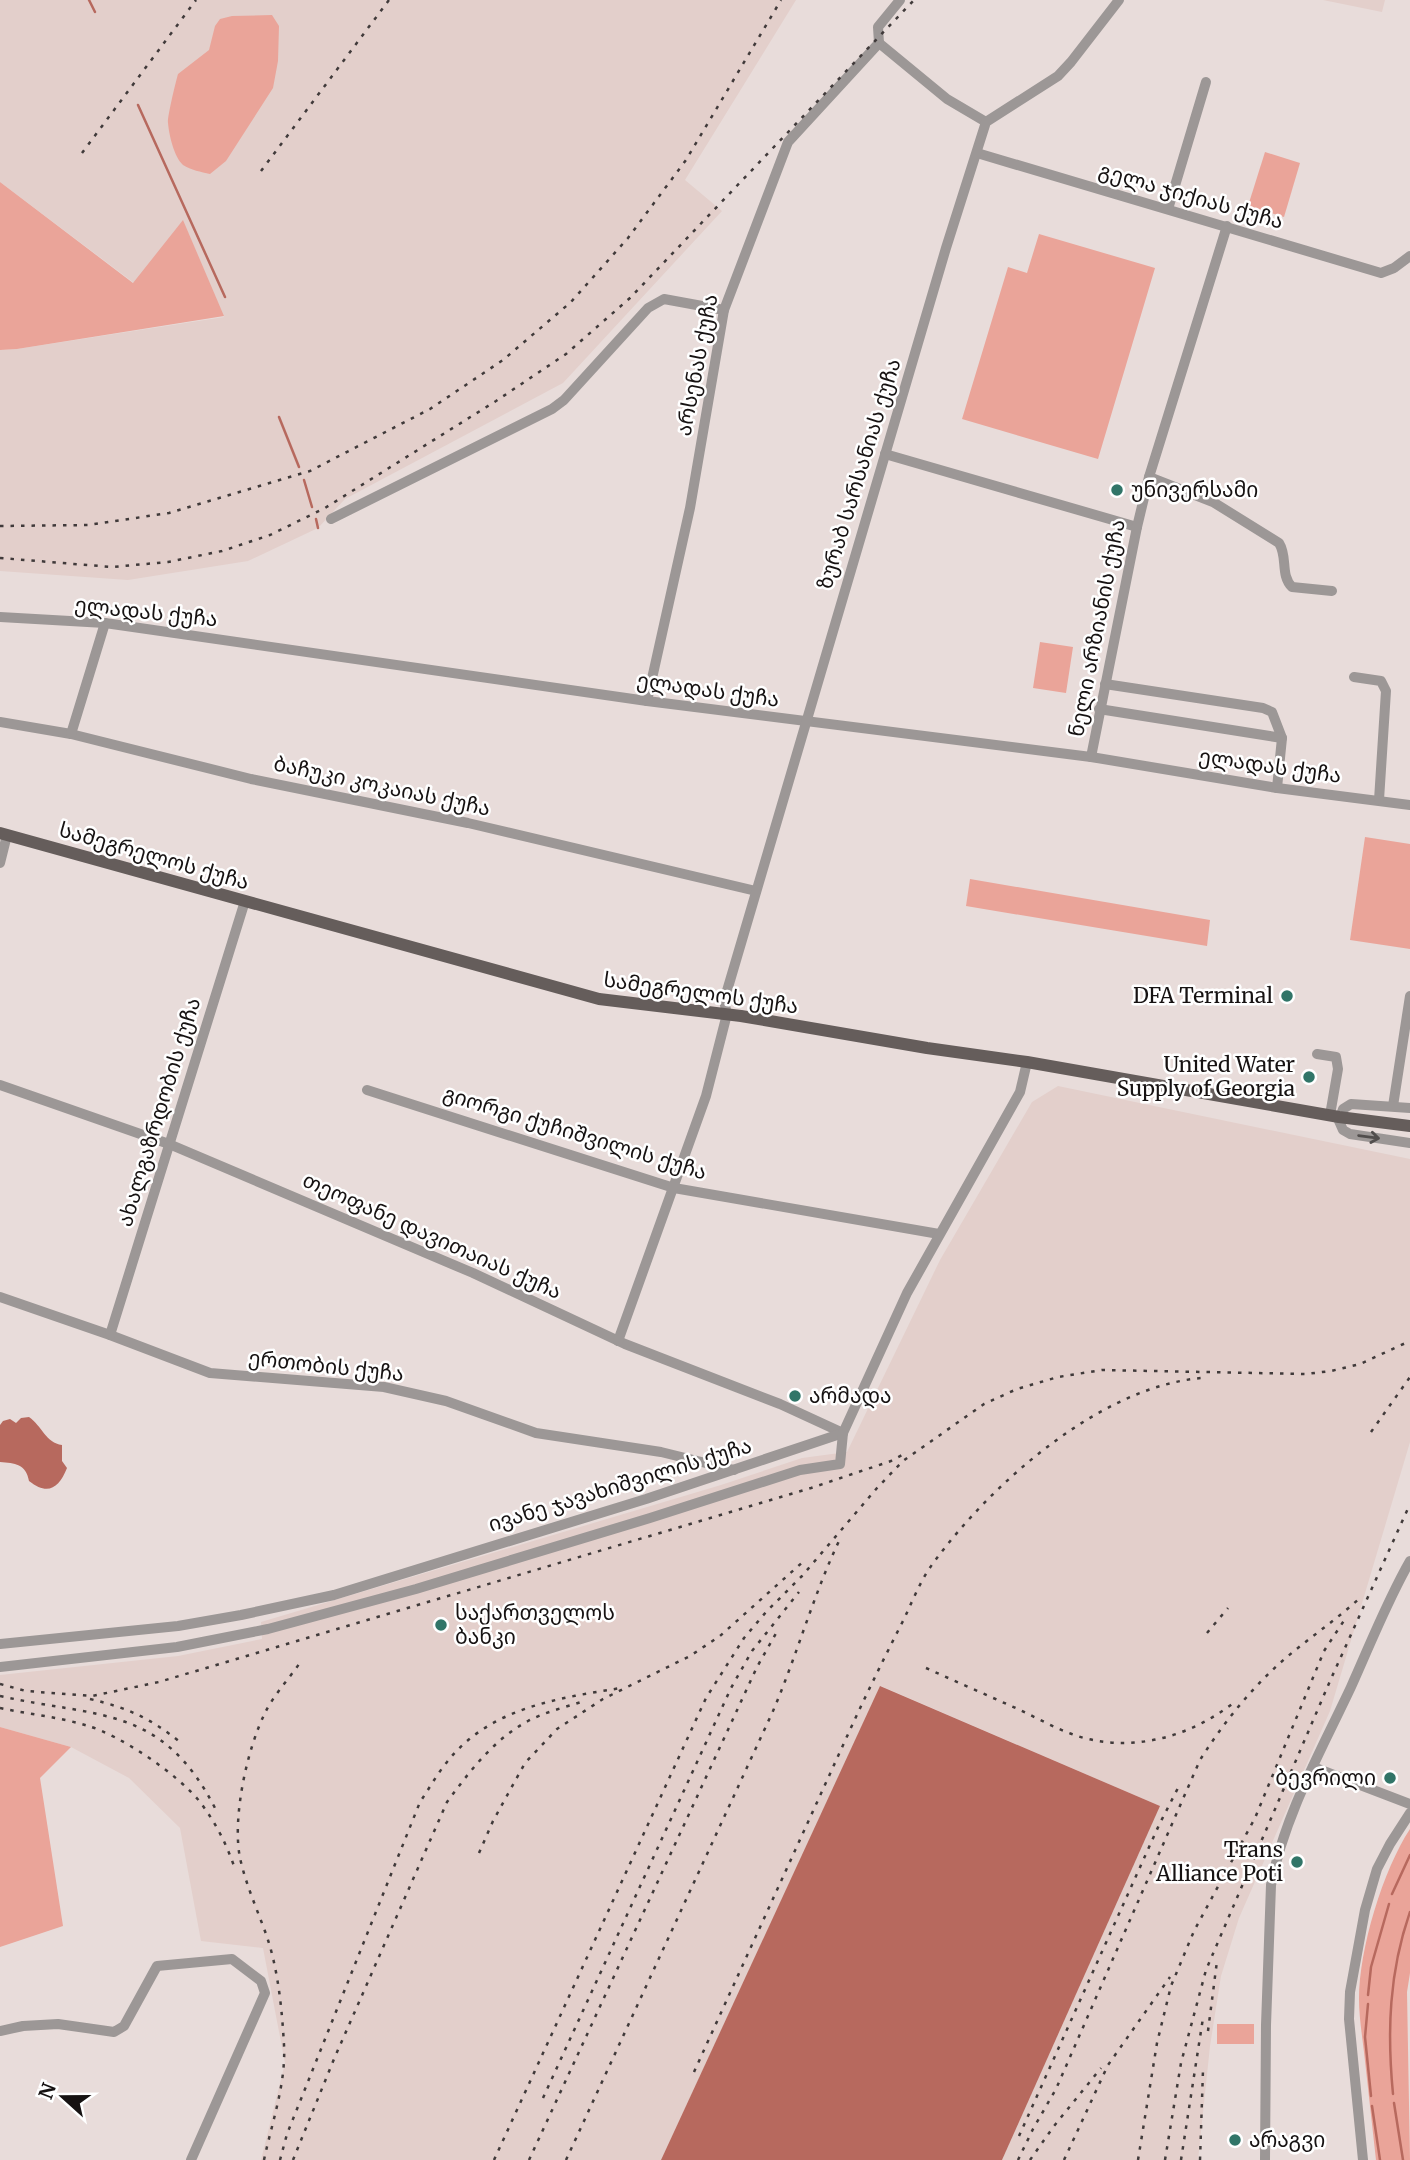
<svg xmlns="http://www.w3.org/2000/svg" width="1410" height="2160" font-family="Merriweather,'Noto Sans Georgian',serif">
	<rect width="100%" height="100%" fill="#e8dcda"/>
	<g fill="#e3cfcb">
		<polygon points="0,0 796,0 685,180 722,211 563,383 345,499 318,528 248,561 128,580 0,571 0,350 17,349 224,317 183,221 134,283 0,182"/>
		<polygon points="1323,0 1385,0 1382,12"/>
		<polygon points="1058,1086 1410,1159 1410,1442 1330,1711 1239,1918 1221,1976 1210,2046 1198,2160 1002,2160 1160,1806 881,1686 661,2160 261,2160 285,2063 263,1948 201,1941 180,1828 129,1778 71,1747 0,1727 0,1675 178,1656 262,1639 261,1622 721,1485 802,1458 847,1452 940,1260 1032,1102"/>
	</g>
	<g fill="#eaa499">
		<path d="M272,15L279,26L278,61L273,88L226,161L210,174C201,172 191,170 183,165C174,157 169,135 168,123C167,118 176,81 178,74L209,50L215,26L220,19L232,16Z"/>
		<polygon points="1265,152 1300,163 1284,217 1248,206"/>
		<polygon points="0,182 133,283 183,220 224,316 17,349 0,350"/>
		<polygon points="1039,234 1155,268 1098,459 962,419 1008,267 1027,273"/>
		<polygon points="1040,642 1073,647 1066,693 1033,688"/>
		<polygon points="1365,837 1410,844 1410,949 1350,940"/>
		<polygon points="970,879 1210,920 1207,946 966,906"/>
		<polygon points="0,1727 71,1747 40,1778 63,1926 0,1947"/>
		<path d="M1410,1829V1973L1407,1992L1410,2160H1376C1372,2124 1368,2088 1364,2052C1362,2035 1359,2016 1359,1999C1359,1949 1383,1870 1410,1829Z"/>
		<rect x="1217" y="2024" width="37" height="20"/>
	</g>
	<g fill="#b7695e">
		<path d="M29,1417C42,1426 46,1443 62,1445V1461L67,1468C59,1488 48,1496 29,1481C26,1464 15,1463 0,1462V1425L3,1421L10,1419L16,1423L21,1418Z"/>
		<polygon points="880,1686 1160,1806 1002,2160 661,2160"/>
	</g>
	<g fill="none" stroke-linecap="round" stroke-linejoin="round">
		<g stroke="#b7695e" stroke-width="2.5">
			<polyline points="89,0 95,12"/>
			<polyline points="138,105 225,297"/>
			<polyline points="279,417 299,467"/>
			<polyline points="304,480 312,507"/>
			<polyline points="316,519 318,528"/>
			<polyline points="1392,1894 1410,1855"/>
			<polyline points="1368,1995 1371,1967 1389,1904"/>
			<polyline points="1368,2004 1365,2037 1371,2096"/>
			<path d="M1393,2094C1387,2032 1389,1972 1410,1912"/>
			<polyline points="1394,2103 1403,2160"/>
			<polyline points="1372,2106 1380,2160"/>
		</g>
		<g stroke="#9c9796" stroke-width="10">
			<polyline points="879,43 947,99 986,122"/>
			<polyline points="977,153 1381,273 1394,268 1410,256"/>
			<polyline points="1168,209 1206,82"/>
			<polyline points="885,454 1137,527"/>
			<path d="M1149,477L1213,502L1279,543C1288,557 1280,575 1292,587L1332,591"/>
			<polyline points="331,519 552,409 564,400 648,308 664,299 724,310"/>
			<polyline points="0,617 105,623 647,701 1091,757 1277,788 1410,805"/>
			<polyline points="1354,677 1381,681 1386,691 1379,800"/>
			<polyline points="1105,684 1263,708 1272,712 1282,738 1277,788"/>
			<polyline points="647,701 690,508 724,310 788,142 879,43 878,27 900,0"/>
			<polyline points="1099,709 1282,738"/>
			<polyline points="0,722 71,734 251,779 468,823 756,891"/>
			<polyline points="71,734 105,623"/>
			<polyline points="1091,757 1137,527 1149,477 1227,226"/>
			<polyline points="0,863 7,835"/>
			<polyline points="1317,1054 1336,1057 1338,1069 1330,1115"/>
			<polyline points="0,1085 169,1144 473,1273 625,1344 780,1404 843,1433"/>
			<polyline points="367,1090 674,1188 939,1234"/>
			<polyline points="1393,1106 1410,996"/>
			<polyline points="1410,1108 1351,1104 1343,1109 1339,1121 1343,1130 1350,1134 1410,1143"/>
			<polyline points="0,1297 110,1335 210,1373 384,1387 446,1401 536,1433 661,1452 734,1470"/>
			<polyline points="110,1335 245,901"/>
			<polyline points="618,1341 706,1096 727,1014 724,1001 946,248 986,122 1058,76 1071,62 1119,0"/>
			<polyline points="0,1644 178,1626 241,1615 334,1595 646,1499 843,1433"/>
			<polyline points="0,1667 177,1647 268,1629 416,1589 650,1518 800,1470 840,1464 843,1433 907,1293 1020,1092 1027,1062"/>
			<polyline points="1313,1767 1410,1804"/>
			<polyline points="0,2031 23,2026 58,2024 114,2032 124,2026 157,1966 232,1959 261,1981 265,1993 191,2160"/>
			<path d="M1265,2160L1266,2025L1271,1885C1284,1816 1321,1751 1351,1687C1370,1645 1387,1601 1410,1561"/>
			<polyline points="1363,2160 1349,2019 1350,1992 1365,1910 1377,1869 1390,1844 1410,1813"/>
		</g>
		<polyline stroke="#655d5b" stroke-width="12" points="0,833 599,999 741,1016 927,1048 1027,1062 1339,1117 1410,1126"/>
		<g stroke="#403a3a" stroke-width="2.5" stroke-dasharray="3.5 7" stroke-linecap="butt">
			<polyline points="82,153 196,0"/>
			<polyline points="261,171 389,0"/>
			<polyline points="0,526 88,525 169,513 310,471 430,409 503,360 571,302 628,238 686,160 781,0"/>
			<polyline points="0,558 112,567 168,562 222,551 270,535 325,508 496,401 566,354 630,298 914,0"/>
			<polyline points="1371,1432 1410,1377"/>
			<polyline points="1207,1633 1228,1608"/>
			<path d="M926,1668C957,1682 989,1696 1020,1710C1041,1720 1062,1732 1084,1738C1139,1752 1193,1735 1236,1701"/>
			<polyline points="0,1684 26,1691 92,1696 159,1682 811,1488 891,1461 904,1454"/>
			<path d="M0,1696C99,1718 163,1705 216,1810"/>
			<path d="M90,1699C128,1708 150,1718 180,1742"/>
			<path d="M0,1708C28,1714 58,1717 85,1725C119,1734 179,1775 200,1802C216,1823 227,1845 235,1869"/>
			<polyline points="479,1853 493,1821 525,1763 557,1729 603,1699 690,1656 720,1636 805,1560"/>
			<polyline points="1208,2031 1217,1961"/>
			<path d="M694,2072C744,1962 794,1853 844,1743C863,1701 883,1660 904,1619C913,1600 921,1579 934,1562C991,1484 1101,1386 1202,1378"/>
			<polyline points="543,2098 731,1688 752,1651 799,1592"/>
			<polyline points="1019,2136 1159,1825 1179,1786"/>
			<path d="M264,2160C272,2122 286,2084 284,2045C282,2009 278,1968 266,1934C257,1909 246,1885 240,1858C232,1818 247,1749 265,1713C273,1696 288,1680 299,1664"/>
			<path d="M280,2160L287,2134L420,1802C429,1789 437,1774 447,1762C489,1708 558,1698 621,1688"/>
			<path d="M293,2160L334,2059L447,1802C470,1771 493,1740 528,1721C545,1712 566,1707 584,1701"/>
			<polyline points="494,2160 706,1698 744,1638 766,1612 802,1576 877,1488 903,1461 984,1404 1017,1389 1058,1377 1102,1370 1306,1374 1331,1371 1360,1364 1410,1341"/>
			<polyline points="529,2160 757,1667 779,1628"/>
			<path d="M566,2160L773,1711C797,1655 813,1596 839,1541"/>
			<path d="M1018,2160L1033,2129L1056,2089L1200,1760C1222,1725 1249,1691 1280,1663C1306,1640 1335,1621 1361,1597"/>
			<polyline points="1030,2160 1054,2126 1101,2068"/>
			<polyline points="1064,2160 1108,2065 1170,1977"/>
			<polyline points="1138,2160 1157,2043 1171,1986 1194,1931 1255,1818 1324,1651 1345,1619"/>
			<polyline points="1165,2160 1181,2063 1206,1970 1330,1681 1410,1504"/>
			<polyline points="1181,2160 1203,2018"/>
			<polyline points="1200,2160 1203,2070"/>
		</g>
	</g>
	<defs><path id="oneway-shaft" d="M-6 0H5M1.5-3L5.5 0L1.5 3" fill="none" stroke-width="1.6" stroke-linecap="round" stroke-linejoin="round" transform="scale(1.75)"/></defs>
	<use stroke="#524e4d" href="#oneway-shaft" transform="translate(1369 1137) rotate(8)"/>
	<g fill="#317568" stroke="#fff" stroke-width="2.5">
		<circle cx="1117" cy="490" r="7"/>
		<circle cx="1287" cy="996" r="7"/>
		<circle cx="1309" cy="1077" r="7"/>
		<circle cx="795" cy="1396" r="7"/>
		<circle cx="441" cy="1625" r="7"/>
		<circle cx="1390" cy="1778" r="7"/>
		<circle cx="1297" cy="1862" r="7"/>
		<circle cx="1235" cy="2140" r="7"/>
	</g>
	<g text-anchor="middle" stroke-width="5" stroke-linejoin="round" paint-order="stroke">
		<g font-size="21" fill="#161212" stroke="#fff">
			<text transform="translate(1191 196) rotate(16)" y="7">გელა ჯიქიას ქუჩა</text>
			<text transform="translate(697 365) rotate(-79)" y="7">არსენას ქუჩა</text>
			<text transform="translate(859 474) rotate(-73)" y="7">ზურაბ სარსანიას ქუჩა</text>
			<text transform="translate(146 612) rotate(6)" y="7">ელადას ქუჩა</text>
			<text transform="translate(1097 628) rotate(-79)" y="7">ნელი არზიანის ქუჩა</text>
			<text transform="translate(708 690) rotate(8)" y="7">ელადას ქუჩა</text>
			<text transform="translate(1270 766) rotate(8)" y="7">ელადას ქუჩა</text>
			<text transform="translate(382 786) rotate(12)" y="7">ბაჩუკი კოკაიას ქუჩა</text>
			<text transform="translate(154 856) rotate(16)" y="7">სამეგრელოს ქუჩა</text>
			<text transform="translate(701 993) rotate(8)" y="7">სამეგრელოს ქუჩა</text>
			<text transform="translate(159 1112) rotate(-73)" y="7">ახალგაზრდობის ქუჩა</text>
			<text transform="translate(575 1133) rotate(17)" y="7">გიორგი ქუჩიშვილის ქუჩა</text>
			<text transform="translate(432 1236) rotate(24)" y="7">თეოფანე დავითაიას ქუჩა</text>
			<text transform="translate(326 1366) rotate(6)" y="7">ერთობის ქუჩა</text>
			<text transform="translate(620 1485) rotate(-17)" y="7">ივანე ჯავახიშვილის ქუჩა</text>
		</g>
		<g font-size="21" fill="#161212" stroke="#fff" text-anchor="start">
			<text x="1131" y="497">უნივერსამი</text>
			<text x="1273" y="1003" text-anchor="end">DFA Terminal</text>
			<text x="1295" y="1072" text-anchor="end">United Water<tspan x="1295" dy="24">Supply of Georgia</tspan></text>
			<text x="809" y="1403">არმადა</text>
			<text x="455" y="1620">საქართველოს<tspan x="455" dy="24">ბანკი</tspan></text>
			<text x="1376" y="1785" text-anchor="end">ბევრილი</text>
			<text x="1283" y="1857" text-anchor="end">Trans<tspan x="1283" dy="24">Alliance Poti</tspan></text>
			<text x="1249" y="2147">არაგვი</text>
		</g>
	</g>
	<g transform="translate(63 2097) rotate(291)" stroke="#ffffff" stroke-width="5" paint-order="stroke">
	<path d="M0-5L12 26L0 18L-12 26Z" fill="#161212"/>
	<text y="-10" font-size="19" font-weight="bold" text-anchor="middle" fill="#161212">N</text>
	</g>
</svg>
